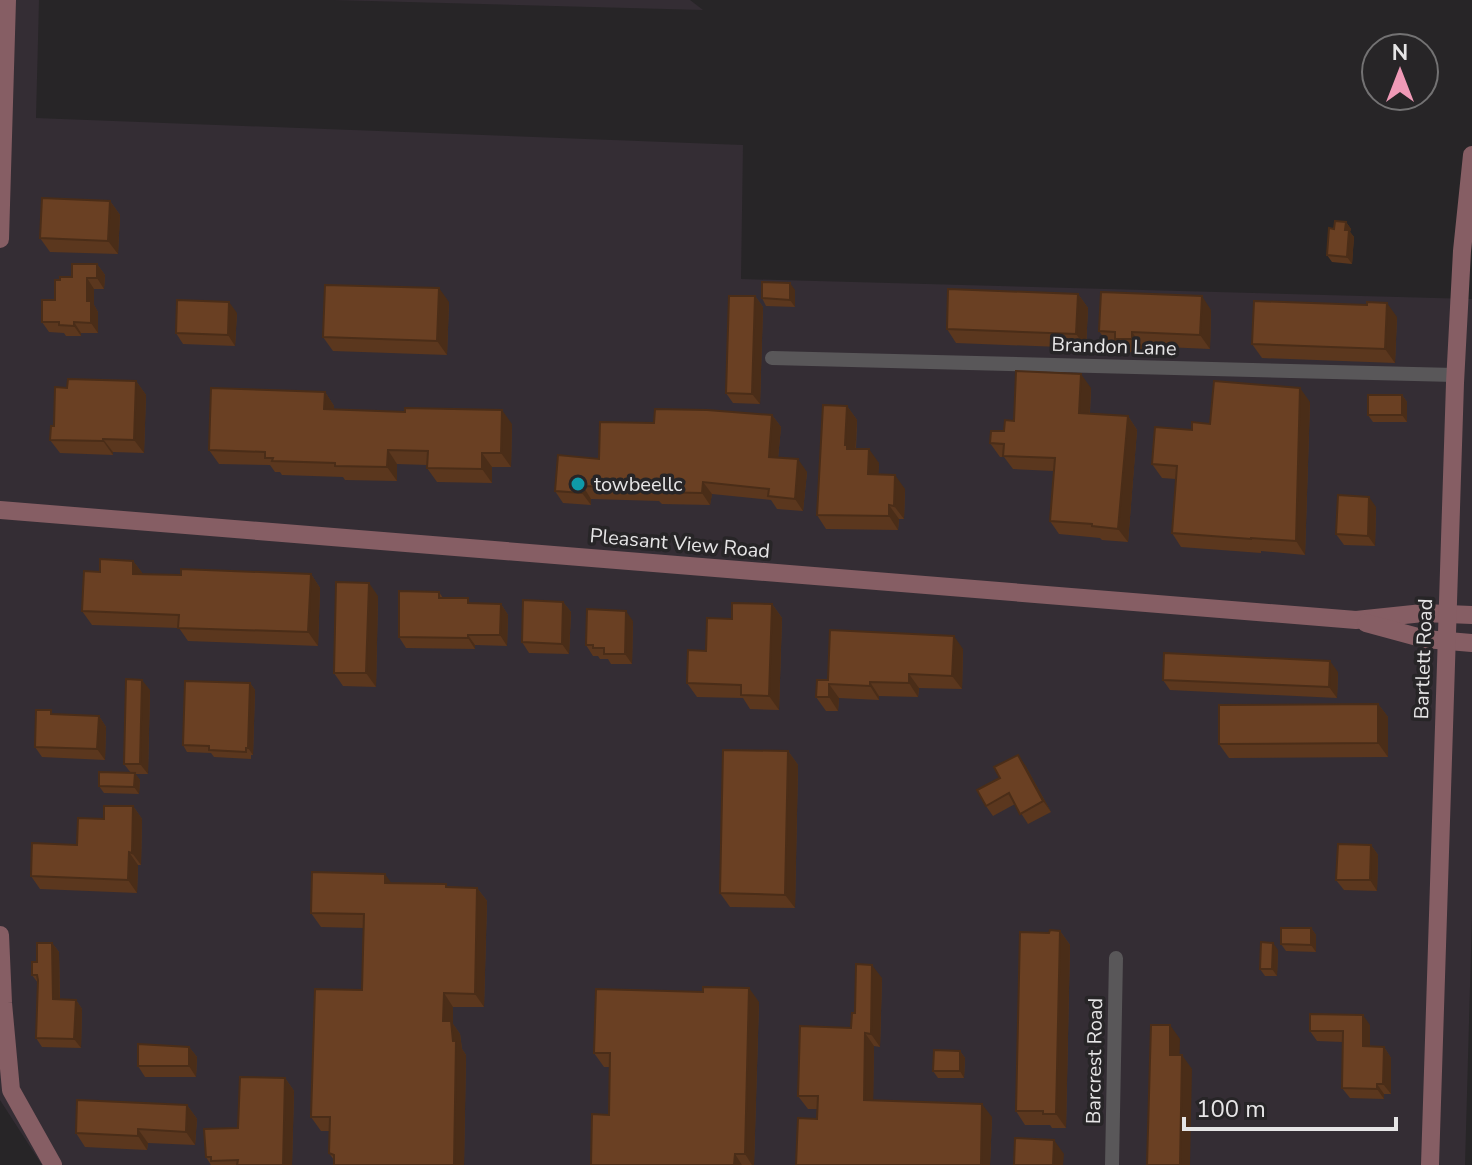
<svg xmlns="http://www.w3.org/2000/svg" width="1472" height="1165" font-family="'Nunito Sans',sans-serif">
	<rect width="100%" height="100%" fill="#272527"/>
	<g fill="#342d34">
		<polygon points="0,0 39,0 36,118 743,145 741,279 1472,299 1472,915 1465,1165 42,1165 0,1100"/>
		<polygon points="333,0 690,0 703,10"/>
	</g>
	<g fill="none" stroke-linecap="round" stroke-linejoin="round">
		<g stroke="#595759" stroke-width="14">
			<polyline points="772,358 1455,375"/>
			<polyline points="1112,1165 1116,958"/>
		</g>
		<g stroke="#865e64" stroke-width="18">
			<polyline points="0,239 7,0"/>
			<polyline points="0,510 1356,620 1423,613 1472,615"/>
			<polyline points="1366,623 1425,639 1472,643"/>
			<polyline points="0,935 3,1003 11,1090 53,1165"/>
			<polyline points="1430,1165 1455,383 1462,251 1472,155"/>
		</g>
	</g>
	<g fill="#5b371e">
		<polygon points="110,201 120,215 118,254 50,252 40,238"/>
		<polygon points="1346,222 1351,229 1350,232 1354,237 1352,264 1332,262 1327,255 1334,229"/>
		<polygon points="97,264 105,275 104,289 94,289 94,305 98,312 98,333 81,333 81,336 66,336 64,333 49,332 42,322 55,300 60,280 72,277"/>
		<polygon points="795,290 795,307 766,306 762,298"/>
		<polygon points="1078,294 1088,308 1086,348 956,343 947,329"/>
		<polygon points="755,296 763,307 760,404 733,403 726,393"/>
		<polygon points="449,302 447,355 333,351 323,337"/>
		<polygon points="1211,310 1210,349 1142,346 1142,353 1125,352 1120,345 1109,345 1099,331"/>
		<polygon points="237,313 235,346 183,344 176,333"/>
		<polygon points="1397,317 1395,363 1262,358 1252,344"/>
		<polygon points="136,381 146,395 144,453 113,452 113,455 60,453 50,440 54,426 67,388"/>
		<polygon points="1091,388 1090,413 1128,416 1137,430 1128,542 1102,540 1100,538 1059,534 1050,521 1054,471 1013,469 1004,457 1000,457 990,443 1004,431 1014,421"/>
		<polygon points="325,392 334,406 334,410 512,424 511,467 492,467 492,483 437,482 427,468 427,465 397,464 397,481 345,480 343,477 282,475 280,472 275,472 270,465 219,464 209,450"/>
		<polygon points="1402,395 1407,402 1407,422 1373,422 1368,415"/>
		<polygon points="1310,402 1305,555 1261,551 1261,553 1181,547 1172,533 1176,479 1162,478 1152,464 1192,430 1210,424"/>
		<polygon points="847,406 857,420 856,449 879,463 878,475 905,489 904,519 899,519 898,530 826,529 817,515"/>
		<polygon points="772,415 781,427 778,458 807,472 803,511 777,509 771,500 712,494 710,505 662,504 659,501 591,499 591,505 563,503 555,491 599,459 654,423"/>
		<polygon points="1376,507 1375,546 1344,545 1336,534"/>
		<polygon points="133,561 143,574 181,575 311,574 320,588 318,646 188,641 179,628 92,625 82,611 100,572"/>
		<polygon points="439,592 443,598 472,603 501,604 508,615 507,646 475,645 475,649 406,648 399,637"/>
		<polygon points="378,596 376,687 343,686 334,673"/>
		<polygon points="563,602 571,612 569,654 529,653 522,642"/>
		<polygon points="772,604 782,618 779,710 750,709 743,698 697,697 687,683 706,651 732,619"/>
		<polygon points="633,621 632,664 611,664 608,659 600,659 598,656 593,656 586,645"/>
		<polygon points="963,649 962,689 919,688 918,697 879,696 879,700 839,698 838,711 826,711 816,697 828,680"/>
		<polygon points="1338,672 1337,698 1170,690 1163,680"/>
		<polygon points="250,683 255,690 253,755 251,755 251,759 214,757 211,753 187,752 183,745"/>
		<polygon points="150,690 148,774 135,774 140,780 139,794 104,793 99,786 131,773 124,764"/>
		<polygon points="1378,704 1388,717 1388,757 1229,758 1219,744"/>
		<polygon points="54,714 99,716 106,727 105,760 42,757 35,747"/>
		<polygon points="788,751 798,765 795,908 730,907 720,893"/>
		<polygon points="1025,765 1051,812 1028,824 1015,804 993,816 986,806"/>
		<polygon points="133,806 142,819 141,865 138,865 137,893 40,889 31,876 77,845 104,819"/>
		<polygon points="1371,845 1378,855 1377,891 1344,890 1336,880"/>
		<polygon points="392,883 477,888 487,901 484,1007 453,1007 453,1024 460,1034 462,1049 466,1055 464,1165 334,1165 334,1160 329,1153 330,1131 321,1131 311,1117 362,990 363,928 321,927 311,913"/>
		<polygon points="1311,928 1316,935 1316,952 1286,951 1281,944"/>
		<polygon points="1060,931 1070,945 1066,1128 1052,1128 1050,1125 1025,1125 1016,1111 1049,933"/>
		<polygon points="52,943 59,952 60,999 76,1000 82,1009 81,1048 42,1047 36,1038 38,983 32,975 37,962"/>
		<polygon points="1278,950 1277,976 1265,976 1260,969"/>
		<polygon points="882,978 880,1047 874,1046 873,1101 992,1117 990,1165 796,1165 817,1119 817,1109 808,1109 798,1096 851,1028 855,1013"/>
		<polygon points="759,1002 754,1165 591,1165 609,1115 610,1067 604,1067 594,1053"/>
		<polygon points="1370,1025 1370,1047 1384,1047 1391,1058 1391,1094 1384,1094 1384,1099 1350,1098 1342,1088 1343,1042 1317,1041 1310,1031"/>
		<polygon points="189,1047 197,1057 196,1077 145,1077 138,1066"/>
		<polygon points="960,1051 965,1058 964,1078 938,1078 933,1071"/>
		<polygon points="285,1078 294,1091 292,1165 211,1165 206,1157 238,1128"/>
		<polygon points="187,1105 197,1119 195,1145 148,1143 147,1150 85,1147 76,1133"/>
	</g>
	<g fill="#4a2d18">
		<polygon points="110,201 120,215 118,254 108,241"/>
		<polygon points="1346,222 1351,229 1350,232 1354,237 1352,264 1347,257"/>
		<polygon points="97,264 105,275 104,289 97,278"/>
		<polygon points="87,278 94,289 94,305 98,312 98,333 91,323 87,301"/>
		<polygon points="790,283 795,290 795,307 790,300"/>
		<polygon points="439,288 449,302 447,355 437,341"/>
		<polygon points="1078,294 1088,308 1086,348 1076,334"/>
		<polygon points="755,296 763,307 760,404 752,394"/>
		<polygon points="1202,296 1211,310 1210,349 1200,335"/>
		<polygon points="229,302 237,313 235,346 228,335"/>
		<polygon points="1387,303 1397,317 1395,363 1385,349"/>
		<polygon points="74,322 81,333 81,336 74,326"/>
		<polygon points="1132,332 1142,346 1142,353 1132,339"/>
		<polygon points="1081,374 1091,388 1089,426 1079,413"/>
		<polygon points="136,381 146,395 144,453 134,440"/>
		<polygon points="1300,388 1310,402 1305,555 1296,541"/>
		<polygon points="325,392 334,406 334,423 324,409"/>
		<polygon points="1402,395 1407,402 1407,422 1402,415"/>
		<polygon points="847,406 857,420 855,457 845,445"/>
		<polygon points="502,410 512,424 511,467 501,453"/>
		<polygon points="772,415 781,427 777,469 769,457"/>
		<polygon points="1128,416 1137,430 1128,542 1118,529"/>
		<polygon points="103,439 113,452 113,455 103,441"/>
		<polygon points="869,449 879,463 878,488 868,474"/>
		<polygon points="388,450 397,464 397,481 387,467"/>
		<polygon points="482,453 492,467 492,483 482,469"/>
		<polygon points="798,459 807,472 803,511 795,499"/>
		<polygon points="895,475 905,489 904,519 894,506"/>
		<polygon points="703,482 712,494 710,505 702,493"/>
		<polygon points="583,486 591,499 591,505 582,493"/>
		<polygon points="1369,497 1376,507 1375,546 1368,536"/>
		<polygon points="889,505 899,519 898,530 889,516"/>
		<polygon points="133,561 143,574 133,574"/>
		<polygon points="311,574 320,588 318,646 308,632"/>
		<polygon points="369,583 378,596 376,687 366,673"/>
		<polygon points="563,602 571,612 569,654 562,644"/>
		<polygon points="501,604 508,615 507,646 500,635"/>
		<polygon points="772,604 782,618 779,710 769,696"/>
		<polygon points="626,611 633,621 632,664 625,654"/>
		<polygon points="468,635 475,645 475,649 468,638"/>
		<polygon points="954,636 963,649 962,689 952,676"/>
		<polygon points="1330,661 1338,672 1337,698 1329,687"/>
		<polygon points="909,674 919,688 918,697 909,683"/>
		<polygon points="142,680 150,690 148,774 140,764"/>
		<polygon points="870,682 879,696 879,700 870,686"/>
		<polygon points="250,683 255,690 253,755 248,748"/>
		<polygon points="829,684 839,698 838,711 829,697"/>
		<polygon points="1378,704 1388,717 1388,757 1378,743"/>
		<polygon points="99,716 106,727 105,760 97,749"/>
		<polygon points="788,751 798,765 795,908 785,895"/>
		<polygon points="1018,755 1025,765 1051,812 1043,801"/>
		<polygon points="135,773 140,780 139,794 134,787"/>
		<polygon points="133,806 142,819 141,865 132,853"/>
		<polygon points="1371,845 1378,855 1377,891 1370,880"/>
		<polygon points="129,852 138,865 137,893 128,880"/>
		<polygon points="385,874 395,888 385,883"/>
		<polygon points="477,888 487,901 484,1007 475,994"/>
		<polygon points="1311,928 1316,935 1316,952 1311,945"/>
		<polygon points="1060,931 1070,945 1066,1128 1056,1114"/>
		<polygon points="52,943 59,952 60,1008 53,999"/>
		<polygon points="1273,943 1278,950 1277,976 1272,969"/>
		<polygon points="872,965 882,978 880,1047 871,1034"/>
		<polygon points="749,988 759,1002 754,1165 752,1165 745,1154"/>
		<polygon points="444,993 453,1007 453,1024 460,1034 462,1049 466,1055 464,1165 454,1165 453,1041 443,1021"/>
		<polygon points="76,1000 82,1009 81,1048 74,1039"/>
		<polygon points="1363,1015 1370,1025 1370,1057 1363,1046"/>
		<polygon points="1170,1025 1180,1039 1179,1069 1170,1055"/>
		<polygon points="865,1033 874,1046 873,1114 864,1100"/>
		<polygon points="189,1047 197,1057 196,1077 189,1066"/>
		<polygon points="1384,1047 1391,1058 1391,1094 1383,1084"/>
		<polygon points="960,1051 965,1058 964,1078 960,1071"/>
		<polygon points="1182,1055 1192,1069 1190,1165 1180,1165"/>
		<polygon points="285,1078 294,1091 292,1165 283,1165"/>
		<polygon points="1377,1084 1384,1094 1384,1099 1377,1089"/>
		<polygon points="982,1104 992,1117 990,1165 981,1165"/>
		<polygon points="187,1105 197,1119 195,1145 186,1132"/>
		<polygon points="138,1129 148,1143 147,1150 138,1136"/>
		<polygon points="1054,1140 1064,1154 1063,1165 1053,1165"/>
		<polygon points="735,1154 742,1165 734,1165"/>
	</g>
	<g fill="#6a4023" stroke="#4a2d18" stroke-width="2">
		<polygon points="42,198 110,201 108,241 40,238"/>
		<polygon points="1335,221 1346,222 1345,230 1349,230 1347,257 1327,255 1329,228 1334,229"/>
		<polygon points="72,264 97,264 97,278 87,278 87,301 91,301 91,323 74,322 74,326 59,325 59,322 42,322 42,300 55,300 55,280 60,280 60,277 72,277"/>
		<polygon points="762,282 790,283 790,300 762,298"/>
		<polygon points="325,285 439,288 437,341 323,337"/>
		<polygon points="948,289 1078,294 1076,334 947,329"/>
		<polygon points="1101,292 1202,296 1200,335 1132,332 1132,339 1115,339 1115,332 1099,331"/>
		<polygon points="729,296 755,296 752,394 726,393"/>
		<polygon points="177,300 229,302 228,335 176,333"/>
		<polygon points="1254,301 1367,305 1367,302 1387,303 1385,349 1252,344"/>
		<polygon points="1016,371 1081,374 1079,413 1128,416 1118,529 1092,526 1092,524 1050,521 1055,458 1003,456 1004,444 990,443 991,431 1004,431 1005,420 1014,421"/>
		<polygon points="68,379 136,381 134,440 103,439 103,441 50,440 51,426 54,426 55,387 67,388"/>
		<polygon points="1214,381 1300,388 1296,541 1251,538 1251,539 1172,533 1177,466 1152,464 1155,427 1192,430 1192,422 1210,424"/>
		<polygon points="211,388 325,392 324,409 405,412 405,408 502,410 501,453 482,453 482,469 427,468 428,451 388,450 387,467 335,466 335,463 272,461 273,458 265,458 265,452 209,450"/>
		<rect x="1368" y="395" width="34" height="20"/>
		<polygon points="823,405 847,406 845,445 847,445 847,449 869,449 868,474 895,475 894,506 889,505 889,516 817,515"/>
		<polygon points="655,409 707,410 772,415 769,457 798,459 795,499 768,496 769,489 703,482 702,493 653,492 652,489 583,486 582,493 555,491 558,455 599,459 600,422 654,423"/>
		<polygon points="1338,495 1369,497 1368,536 1336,534"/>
		<polygon points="100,559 133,561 133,574 181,575 181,569 311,574 308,632 178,628 179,615 82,611 84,571 100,572"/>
		<polygon points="336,582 369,583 366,673 334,673"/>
		<polygon points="399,591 439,592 439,598 468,598 468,603 501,604 500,635 468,635 468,638 399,637"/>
		<polygon points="523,600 563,602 562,644 522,642"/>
		<polygon points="732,603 772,604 769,696 741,695 741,685 687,683 688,650 706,651 707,618 732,619"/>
		<polygon points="587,609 626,611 625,654 604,654 604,648 593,648 593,645 586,645"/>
		<polygon points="830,630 954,636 952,676 909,674 909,683 870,682 870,686 829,684 829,697 816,697 817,680 828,680"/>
		<polygon points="1164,653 1330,661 1329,687 1163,680"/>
		<polygon points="126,679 142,680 140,764 124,764"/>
		<polygon points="185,681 250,683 248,748 246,748 246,752 209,750 209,746 183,745"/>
		<polygon points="1378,704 1378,743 1219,744 1219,705"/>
		<polygon points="36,710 51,710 51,714 99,716 97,749 35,747"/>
		<polygon points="723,750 788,751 785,895 720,893"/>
		<polygon points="1018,755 1043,801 1020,814 1009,793 986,806 977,790 1000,778 994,767"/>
		<polygon points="99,772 135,773 134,787 99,786"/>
		<polygon points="104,806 133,806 132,853 129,852 128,880 31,876 32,843 77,845 78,818 104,819"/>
		<polygon points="1338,844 1371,845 1370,880 1336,880"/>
		<polygon points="312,872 385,874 385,883 446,884 446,887 477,888 475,994 444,993 443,1021 451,1021 453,1041 456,1041 454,1165 334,1165 334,1155 329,1153 330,1117 311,1117 315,989 362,990 364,914 311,913"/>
		<polygon points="1281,928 1311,928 1311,945 1281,944"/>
		<polygon points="1050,930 1060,931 1056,1114 1043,1114 1043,1111 1016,1111 1020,932 1049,933"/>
		<polygon points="1261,942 1273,943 1272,969 1260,969"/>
		<polygon points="37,943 52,943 53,999 76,1000 74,1039 36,1038 38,980 37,975 32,975 32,962 37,962"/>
		<polygon points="856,964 872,965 871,1034 865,1033 864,1100 982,1104 981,1165 796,1165 798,1118 817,1119 818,1096 798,1096 800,1026 851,1028 852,1013 855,1013"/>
		<polygon points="703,987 749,988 745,1154 735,1154 734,1165 591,1165 592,1114 609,1115 610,1053 594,1053 596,989 703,992"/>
		<polygon points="1310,1014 1363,1015 1363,1046 1384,1047 1383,1084 1377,1084 1377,1089 1342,1088 1343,1031 1310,1031"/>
		<polygon points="1151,1025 1170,1025 1170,1055 1182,1055 1180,1165 1147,1165"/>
		<polygon points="138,1044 189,1047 189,1066 138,1066"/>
		<polygon points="934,1050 960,1051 960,1071 933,1071"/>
		<polygon points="240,1077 285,1078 283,1165 237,1165 238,1160 211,1161 211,1157 206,1157 204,1129 238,1128"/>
		<polygon points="77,1100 187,1105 186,1132 138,1129 138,1136 76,1133"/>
		<polygon points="1015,1138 1054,1140 1053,1165 1014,1165"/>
	</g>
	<circle fill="#0f9aa8" stroke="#272527" stroke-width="3" cx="578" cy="484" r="8"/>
	<g text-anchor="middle" stroke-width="7" stroke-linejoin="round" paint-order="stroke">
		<g font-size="20" fill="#e6e5e6" stroke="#272527">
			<text transform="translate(1114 346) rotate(2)" y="7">Brandon Lane</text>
			<text transform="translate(680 543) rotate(5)" y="7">Pleasant View Road</text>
			<text transform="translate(1423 659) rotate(-88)" y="7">Bartlett Road</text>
			<text transform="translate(1094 1061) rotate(-89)" y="7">Barcrest Road</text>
		</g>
		<g font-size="20" fill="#e6e5e6" stroke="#272527" text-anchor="start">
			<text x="594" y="491">towbeellc</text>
		</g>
	</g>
	<g transform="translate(1400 72)"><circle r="38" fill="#272527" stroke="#737273" stroke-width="2"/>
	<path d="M0-6L14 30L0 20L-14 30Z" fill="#f09ab7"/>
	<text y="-12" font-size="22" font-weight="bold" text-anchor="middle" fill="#e6e5e6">N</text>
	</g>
	<path d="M1184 1117v12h212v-12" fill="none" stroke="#e6e5e6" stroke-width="4"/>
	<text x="1196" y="1117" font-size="24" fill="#e6e5e6" stroke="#272527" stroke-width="6" paint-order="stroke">100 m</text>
</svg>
